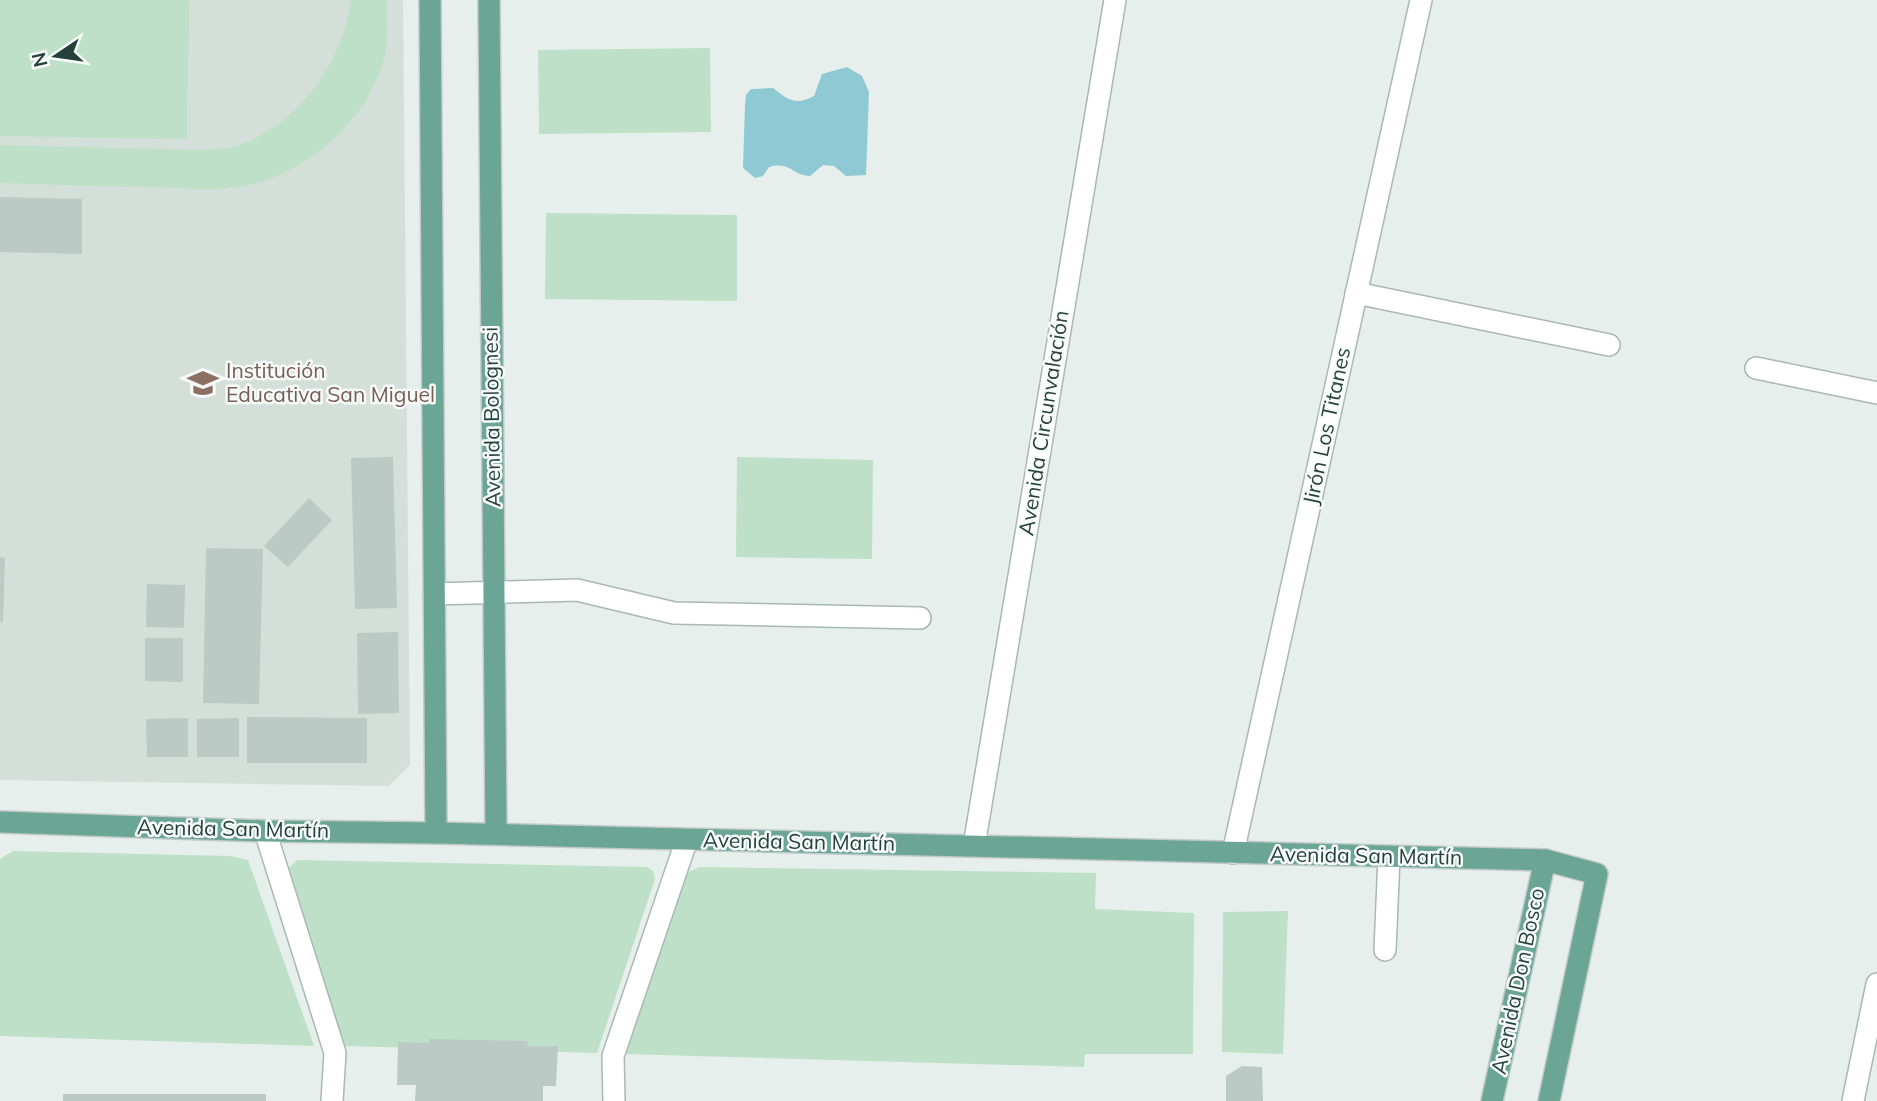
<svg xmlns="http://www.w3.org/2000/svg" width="1877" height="1101" font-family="Mulish,sans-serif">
	<rect width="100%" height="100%" fill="#e6efeb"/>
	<polygon fill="#d4dfda" points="0,0 403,0 410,765 389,786 0,780"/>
	<g fill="#bfe0c8">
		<polygon points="0,0 189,0 187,139 0,136"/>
		<path d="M351,0H387C386,18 389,41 384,59C369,116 316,165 261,182C227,193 185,188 149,187C100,186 50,185 0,183V145L203,150C214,149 226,149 236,146C299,125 342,64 351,0Z"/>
		<polygon points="710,48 711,132 539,134 538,50"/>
		<polygon points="546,213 737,215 737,301 545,299"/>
		<polygon points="737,457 873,460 872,559 736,557"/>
		<polygon points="13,851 230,856 248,860 314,1046 0,1036 0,859"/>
		<polygon points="298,860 647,867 653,871 655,879 597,1053 345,1046 289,880 288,868"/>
		<polygon points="700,867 1096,873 1095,909 1194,913 1193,1054 1085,1054 1084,1067 625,1054 688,872"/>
		<polygon points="1288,911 1283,1054 1222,1052 1223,912"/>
	</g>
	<path fill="#8ec9d4" d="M847,67L862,76L869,92L866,175L846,176L834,166L823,165L810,176C791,175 791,161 769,167L763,176L755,178L743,168L745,105L746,95L751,89L773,88C788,100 796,106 814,96L822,74Z"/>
	<g fill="#bbcac4">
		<polygon points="0,197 82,199 82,254 0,252"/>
		<polygon points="393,457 397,608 355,609 351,458"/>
		<polygon points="309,498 332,520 288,567 264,546"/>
		<polygon points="206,548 263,549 259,704 203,703"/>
		<polygon points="0,557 5,558 3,622 0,622"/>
		<polygon points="147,584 185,585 184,628 146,627"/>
		<polygon points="398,632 399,713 358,714 357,633"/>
		<polygon points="145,638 183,638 183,682 145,681"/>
		<polygon points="247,717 367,718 367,763 247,763"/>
		<polygon points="188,718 188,757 147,757 146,719"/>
		<polygon points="239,718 239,757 197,757 197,719"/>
		<polygon points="429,1039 527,1041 528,1046 558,1046 556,1086 543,1086 543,1101 415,1101 416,1085 397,1085 398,1042 429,1043"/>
		<polygon points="1242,1066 1262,1067 1263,1101 1226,1101 1226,1076"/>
		<rect x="63" y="1094" width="203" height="7"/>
	</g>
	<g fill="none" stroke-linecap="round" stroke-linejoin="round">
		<g stroke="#a8b8b2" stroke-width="24">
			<g id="minor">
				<polyline points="1356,293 1609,345"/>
				<polyline points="1756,368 1877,393"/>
				<polyline points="434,594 577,590 674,613 920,618"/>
				<polyline points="265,831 335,1053 332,1101"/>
				<polyline points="974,846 1115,0"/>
				<polyline points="1233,853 1421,0"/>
				<polyline points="1385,950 1389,857"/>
				<polyline points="614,1101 613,1056 687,839"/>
				<polyline points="1853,1101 1877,984"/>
			</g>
		</g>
		<g stroke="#c2cac8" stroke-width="24">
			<g id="major">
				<polyline points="430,0 436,833"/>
				<polyline points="489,0 496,834"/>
				<polyline points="0,822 265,831 436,833 1545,860 1597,874 1549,1101"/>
				<polyline points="1492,1101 1545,860"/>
			</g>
		</g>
		<use href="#minor" stroke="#fff" stroke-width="21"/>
		<use href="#major" stroke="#6aa596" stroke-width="21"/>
	</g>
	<defs>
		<g id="school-bare" transform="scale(2.415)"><path d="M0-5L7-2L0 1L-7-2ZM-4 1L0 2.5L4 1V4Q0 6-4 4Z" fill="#8d6e63" stroke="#f7fbf9" stroke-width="2.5" paint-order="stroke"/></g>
	</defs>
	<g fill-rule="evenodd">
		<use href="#school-bare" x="203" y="383"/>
	</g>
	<g text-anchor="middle" stroke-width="5" stroke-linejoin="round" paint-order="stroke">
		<g font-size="21" fill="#785e54" stroke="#f7fbf9" text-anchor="start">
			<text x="226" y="378">Institución<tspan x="226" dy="24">Educativa San Miguel</tspan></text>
		</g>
		<g font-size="21" fill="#24423a" stroke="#f7fbf9">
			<text transform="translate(492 417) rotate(-91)" y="7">Avenida Bolognesi</text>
			<text transform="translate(1044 423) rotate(-81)" y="7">Avenida Circunvalación</text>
			<text transform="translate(1327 426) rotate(-78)" y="7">Jirón Los Titanes</text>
			<text transform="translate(233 829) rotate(1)" y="7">Avenida San Martín</text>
			<text transform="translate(799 842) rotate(1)" y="7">Avenida San Martín</text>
			<text transform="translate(1366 856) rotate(1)" y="7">Avenida San Martín</text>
			<text transform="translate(1518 981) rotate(-78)" y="7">Avenida Don Bosco</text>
		</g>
	</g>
	<g transform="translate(56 56) rotate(257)" stroke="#f7fbf9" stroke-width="5" paint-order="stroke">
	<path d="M0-5L12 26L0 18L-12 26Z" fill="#24423a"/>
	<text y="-10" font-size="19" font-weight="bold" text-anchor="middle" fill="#24423a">N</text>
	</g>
</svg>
